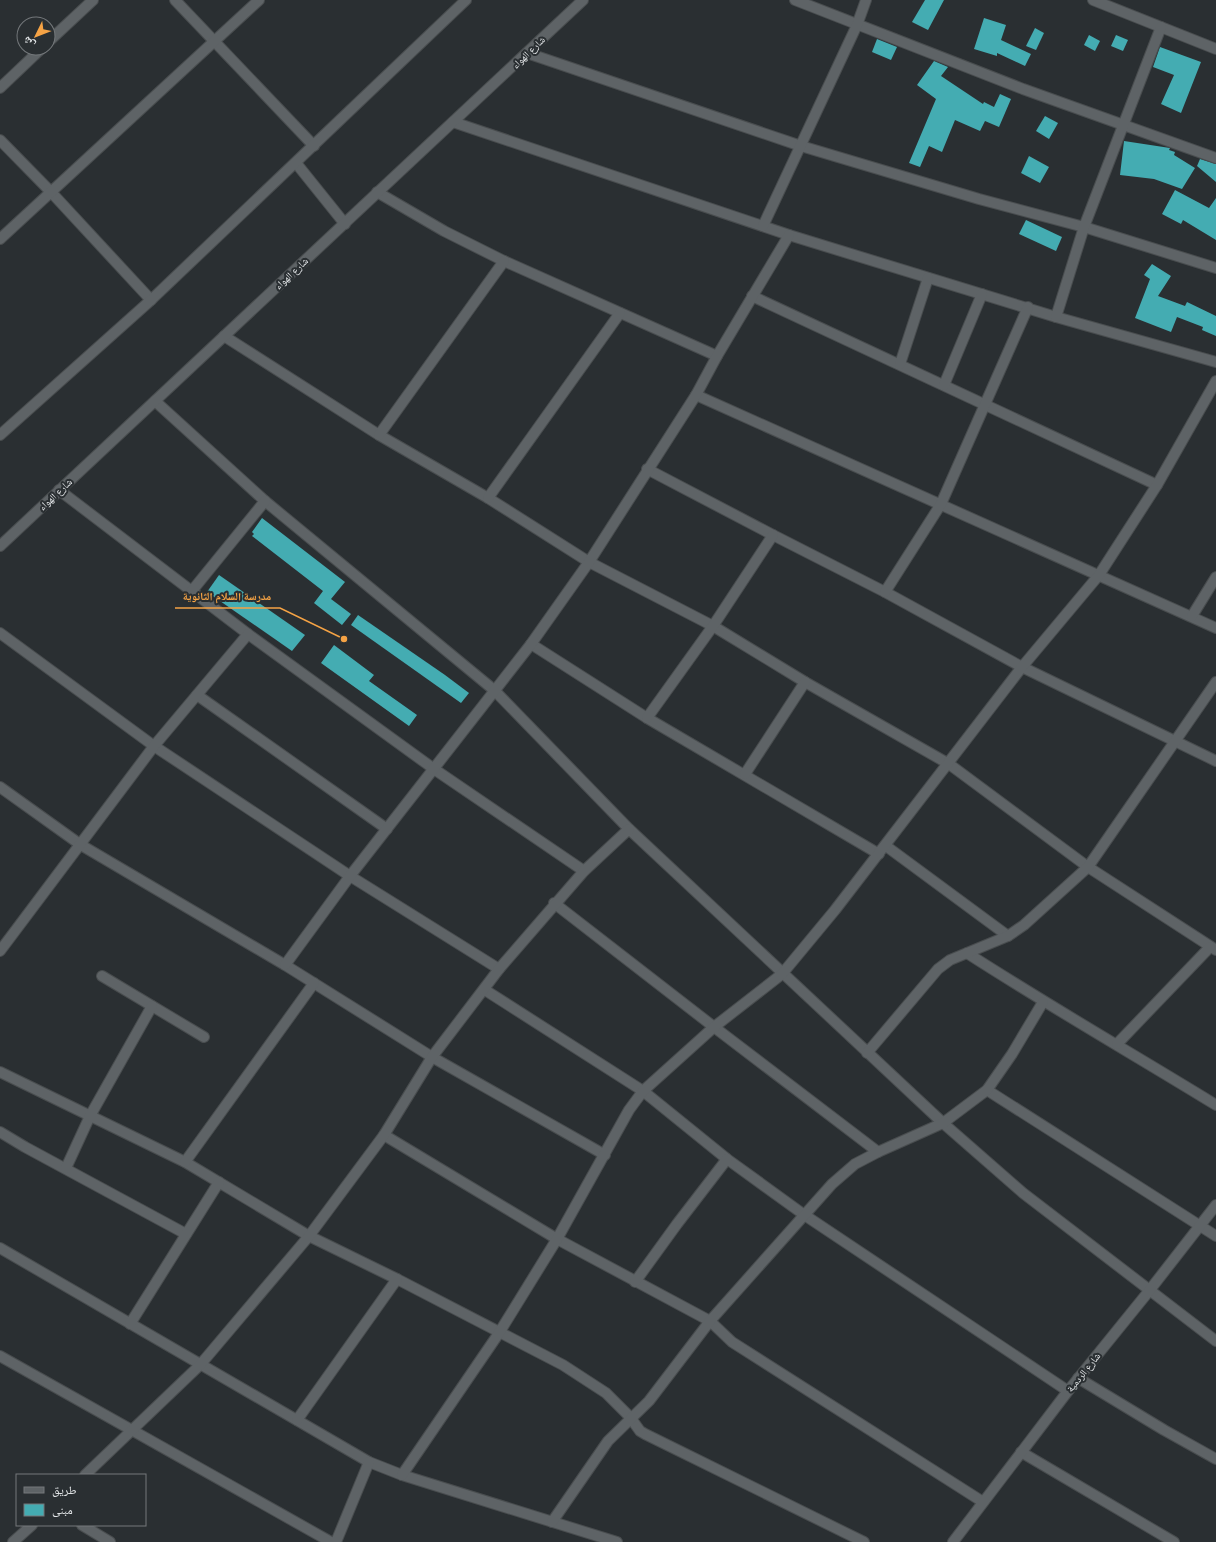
<svg xmlns="http://www.w3.org/2000/svg" width="1216" height="1542" font-family="'PT Sans','Noto Naskh Arabic',sans-serif">
	<rect width="100%" height="100%" fill="#2a2f32"/>
	<g fill="#44acb2">
		<polygon points="925,0 944,0 928,30 912,22"/>
		<polygon points="984,18 1006,25 1001,40 1031,54 1025,66 997,53 997,56 974,49"/>
		<polygon points="1035,28 1044,33 1036,50 1026,46"/>
		<polygon points="1089,35 1100,41 1095,51 1084,45"/>
		<polygon points="1116,35 1128,40 1123,51 1111,46"/>
		<polygon points="877,39 897,47 891,60 872,52"/>
		<polygon points="1160,47 1201,62 1181,113 1161,104 1174,75 1153,67"/>
		<polygon points="934,61 948,67 941,76 983,104 984,102 994,107 1000,94 1011,99 999,127 985,121 980,131 955,120 942,152 929,146 920,167 909,163 936,99 917,85"/>
		<polygon points="1045,116 1058,123 1049,139 1036,131"/>
		<polygon points="1124,141 1170,148 1169,150 1175,152 1174,155 1195,168 1182,189 1154,179 1120,175"/>
		<polygon points="1029,156 1049,167 1040,183 1021,173"/>
		<polygon points="1200,159 1216,164 1216,182 1197,166"/>
		<polygon points="1175,190 1209,208 1216,198 1216,240 1183,220 1181,224 1162,214"/>
		<polygon points="1026,220 1062,237 1056,251 1019,234"/>
		<polygon points="1152,264 1171,276 1158,296 1185,306 1187,302 1216,316 1216,336 1202,330 1203,327 1177,317 1171,332 1135,318 1150,279 1144,275"/>
		<polygon points="262,518 345,582 331,599 351,614 342,625 314,603 323,591 252,536 254,534 252,532"/>
		<polygon points="219,575 305,635 292,651 207,592"/>
		<polygon points="358,615 445,675 469,693 461,703 351,625"/>
		<polygon points="334,645 374,675 369,681 417,715 409,726 321,663"/>
	</g>
	<g fill="none" stroke-linecap="round" stroke-linejoin="round">
		<g stroke="#494d4f" stroke-width="12">
			<g id="street">
				<polyline points="175,0 314,146"/>
				<polyline points="795,0 1023,89 1216,158"/>
				<polyline points="1093,0 1216,49"/>
				<polyline points="48,42 93,0"/>
				<polyline points="527,53 801,146 979,199 1084,227 1216,268"/>
				<polyline points="0,88 42,48"/>
				<polyline points="453,122 789,235 1056,317 1216,362"/>
				<polyline points="0,140 51,192 151,300"/>
				<polyline points="296,163 345,224"/>
				<polyline points="377,192 444,231 504,261 717,356"/>
				<polyline points="763,226 857,25 866,0"/>
				<polyline points="0,239 259,0"/>
				<polyline points="752,296 1157,485"/>
				<polyline points="1056,317 1084,227 1161,27"/>
				<polyline points="224,336 379,435 488,498 589,562 713,626 805,682 949,764 1088,867 1216,950"/>
				<polyline points="900,364 928,278"/>
				<polyline points="944,385 982,294"/>
				<polyline points="696,395 1216,628"/>
				<polyline points="155,401 265,501 494,690 629,829 943,1123 1023,1193 1216,1341"/>
				<polyline points="0,435 151,300 466,0"/>
				<polyline points="379,435 504,261"/>
				<polyline points="647,469 773,535 885,592 1022,667 1216,761"/>
				<polyline points="59,490 248,634 434,769 584,871"/>
				<polyline points="488,498 620,313"/>
				<polyline points="191,592 265,501"/>
				<polyline points="885,592 941,504 1028,307"/>
				<polyline points="1192,616 1216,577"/>
				<polyline points="0,633 154,746 350,876 499,969"/>
				<polyline points="531,644 647,718 879,854"/>
				<polyline points="197,695 387,829"/>
				<polyline points="647,718 713,626 773,535"/>
				<polyline points="745,774 805,682"/>
				<polyline points="0,787 81,845 285,965 432,1057 605,1155"/>
				<polyline points="886,846 1008,936"/>
				<polyline points="554,903 714,1027 878,1152"/>
				<polyline points="0,951 154,746 248,634"/>
				<path d="M967,953C1049,1006 1133,1054 1216,1105"/>
				<polyline points="285,965 350,876 531,644 589,562 696,395 717,356 789,235"/>
				<polyline points="102,976 204,1037"/>
				<polyline points="485,990 643,1091 727,1159 803,1214 1068,1391"/>
				<polyline points="1117,1044 1210,947"/>
				<polyline points="867,1053 938,969 950,960 1008,936 1024,925 1088,867 1216,682"/>
				<polyline points="0,1072 185,1162 309,1236 397,1279 563,1365 606,1393 630,1417 640,1431 645,1434 864,1542"/>
				<polyline points="987,1090 1216,1236"/>
				<polyline points="0,1132 25,1147 186,1234"/>
				<polyline points="384,1135 557,1239 710,1321 732,1342 983,1502"/>
				<polyline points="185,1162 314,983"/>
				<polyline points="66,1168 90,1116 152,1006"/>
				<polyline points="0,1248 369,1462 402,1475 617,1542"/>
				<polyline points="635,1282 677,1224 727,1159"/>
				<polyline points="130,1324 219,1182"/>
				<polyline points="0,1356 331,1542"/>
				<polyline points="1078,1378 1164,1430 1216,1459"/>
				<polyline points="297,1420 397,1279"/>
				<polyline points="1021,1452 1174,1542"/>
				<polyline points="85,1475 200,1365 309,1236 384,1135 432,1057 499,969 584,871 629,829"/>
				<polyline points="402,1475 499,1333 557,1239 629,1110 643,1091 714,1027 782,974 835,910 1022,667 1099,575 1157,485 1216,381"/>
				<polyline points="552,1522 608,1441 649,1401 710,1321 832,1184 855,1164 878,1152 943,1123 987,1090 1012,1054 1043,1002"/>
				<polyline points="82,1525 110,1542"/>
				<polyline points="13,1542 32,1525"/>
				<polyline points="336,1542 369,1462"/>
				<polyline points="953,1542 1068,1391 1149,1291 1216,1205"/>
			</g>
		</g>
		<g stroke="#494d4f" stroke-width="12">
			<polyline id="secondary" points="0,546 583,0"/>
		</g>
		<use href="#street" stroke="#5e6366" stroke-width="10"/>
		<use href="#secondary" stroke="#5e6366" stroke-width="10"/>
	</g>
	<g text-anchor="middle" stroke-width="4" stroke-linejoin="round" paint-order="stroke">
		<g font-size="10" fill="#e3e6e8" stroke="#2a2f32">
			<text transform="translate(528 52) rotate(-44)" y="4">شارع الهواء</text>
			<text transform="translate(291 273) rotate(-43)" y="4">شارع الهواء</text>
			<text transform="translate(55 494) rotate(-43)" y="4">شارع الهواء</text>
			<text transform="translate(1083 1372) rotate(-51)" y="4">شارع الردمية</text>
		</g>
	</g>
	<path fill="none" stroke="#f5a345" stroke-width="1.5" d="M344 639L280 608H175"/>
	<circle fill="#f5a345" stroke="#2a2f32" stroke-width="1.5" cx="344" cy="639" r="4"/>
	<g font-size="11" text-anchor="middle" font-weight="bold" fill="#f5a345" stroke="#2a2f32" stroke-width="4" stroke-linejoin="round" paint-order="stroke">
		<text x="227" y="600">مدرسة السلام الثانوية</text>
	</g>
	<rect x="16" y="1474" width="130" height="52" fill="#2a2f32" stroke="#74787b"/>
	<rect x="24" y="1487" width="20" height="6" fill="#5e6366" stroke="#74787b"/>
	<text x="52" y="1494" font-size="12" fill="#e3e6e8">طريق</text>
	<rect x="24" y="1504" width="20" height="12" fill="#44acb2" stroke="#74787b"/>
	<text x="52" y="1514" font-size="12" fill="#e3e6e8">مبنى</text>
	<g transform="translate(36 36) rotate(227)"><circle r="19" fill="#2a2f32" stroke="#74787b"/>
	<path d="M0-3L7 15L0 10L-7 15Z" fill="#f5a345"/>
	<text y="-6" font-size="11" font-weight="bold" text-anchor="middle" fill="#e3e6e8">ش</text>
	</g>
</svg>
